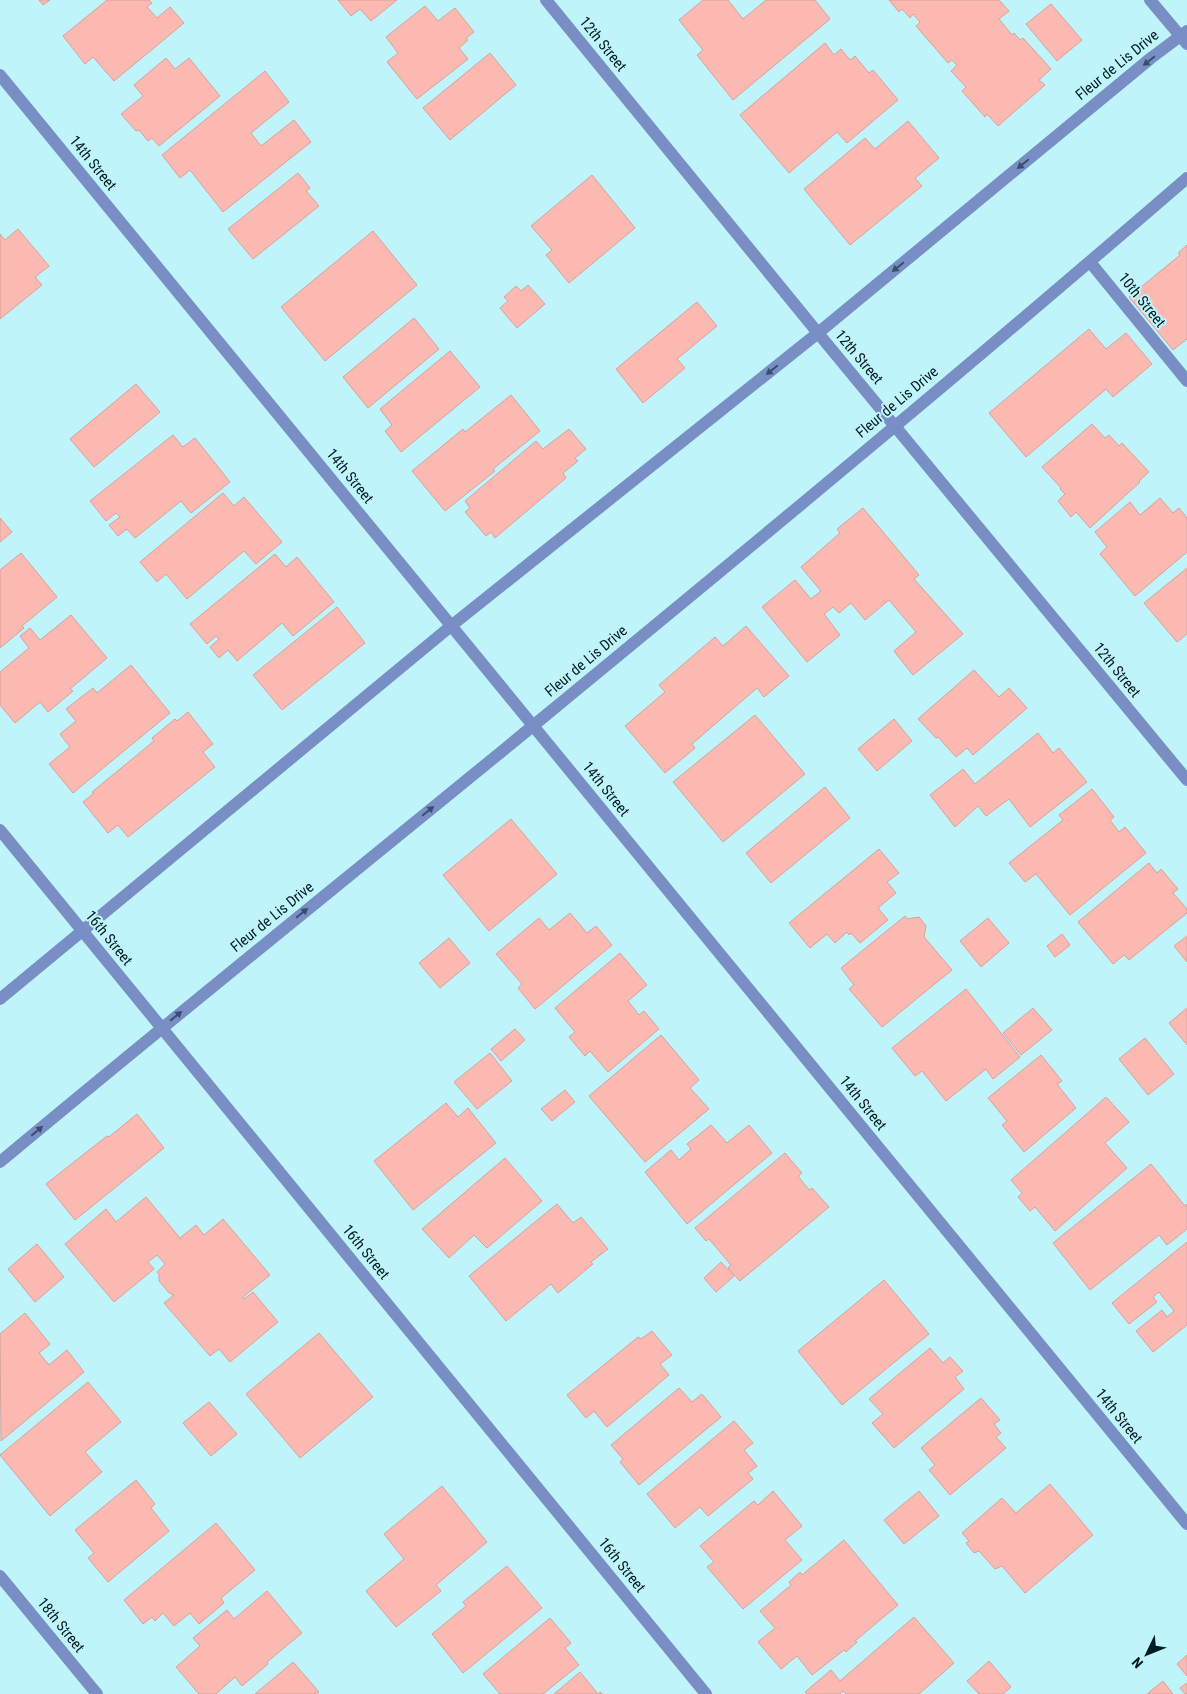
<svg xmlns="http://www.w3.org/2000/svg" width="1187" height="1694" font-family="'Roboto Condensed',sans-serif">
	<rect width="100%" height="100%" fill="#c0f4fb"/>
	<g fill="#fcb9b1" stroke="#d8a19a">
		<polygon points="39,0 50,0 43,5"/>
		<polygon points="107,0 149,0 152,3 147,7 157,18 170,7 184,23 114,81 93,57 85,64 63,36"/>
		<polygon points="338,0 397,0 371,21 360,9 351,16"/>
		<polygon points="703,0 728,0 743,19 766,0 815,0 830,19 733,100 697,55 703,50 679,20"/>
		<polygon points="889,0 999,0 1009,11 999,19 1012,35 1014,33 1020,40 1023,38 1051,69 1039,80 1045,85 998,126 987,114 985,117 962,91 966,87 951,71 957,65 952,60 948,63 916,26 920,22 913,14 910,18 902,9 899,12"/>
		<polygon points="1051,4 1082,40 1057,61 1026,24"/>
		<polygon points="425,6 438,21 455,8 474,32 466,38 468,40 459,48 468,59 417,99 387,62 398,53 386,37"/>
		<polygon points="825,43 834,55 841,49 850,60 855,56 869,73 873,70 898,100 847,143 837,132 789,173 740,115"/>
		<polygon points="490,53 516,85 450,140 423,108"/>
		<polygon points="166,58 175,69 189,58 220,96 159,146 152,138 148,141 139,130 136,131 121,114 143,96 134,85"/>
		<polygon points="265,71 289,102 251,133 261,146 294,120 311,142 223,212 190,170 180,178 162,155"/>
		<polygon points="908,121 939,158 915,178 922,186 850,245 804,189 865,138 875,149"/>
		<polygon points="298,173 310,188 306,191 319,206 253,259 228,229"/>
		<polygon points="592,175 635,228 569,283 546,255 552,250 531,226"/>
		<polygon points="18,229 49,266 35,277 42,285 0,319 0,234 5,240"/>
		<polygon points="373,231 417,285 325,361 281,307"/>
		<polygon points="1187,245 1187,339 1173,350 1129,297 1180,255 1178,253"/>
		<polygon points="528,285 545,304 517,328 500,308 508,301 504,297 516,286 521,291"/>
		<polygon points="697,302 717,326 677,359 685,368 643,403 616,369"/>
		<polygon points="414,318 439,349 368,408 343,377"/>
		<polygon points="1089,329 1106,349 1126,333 1152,364 1113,397 1106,389 1026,457 989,413"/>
		<polygon points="450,351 480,387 401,452 385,431 392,425 380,409"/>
		<polygon points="136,384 160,412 94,467 70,439"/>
		<polygon points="511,395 540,431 493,469 495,471 445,511 412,471 463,429 465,432"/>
		<polygon points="1092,424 1105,438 1109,435 1119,446 1122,443 1149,472 1139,481 1140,482 1090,528 1076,512 1071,517 1058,501 1065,494 1060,489 1061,488 1042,467"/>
		<polygon points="569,429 586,449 575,458 578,461 563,473 566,478 495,538 491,532 486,536 465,512 470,508 465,501 536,441 543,449"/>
		<polygon points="173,435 183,447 195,438 230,482 191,513 181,501 135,538 127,529 118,536 109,525 120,517 116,513 106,521 90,501"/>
		<polygon points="223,493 234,506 244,497 282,542 256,564 244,551 187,599 166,574 157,582 140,562"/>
		<polygon points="1160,498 1173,513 1179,508 1187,518 1187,552 1135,596 1100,554 1107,547 1095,532 1130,502 1140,515"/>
		<polygon points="863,508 919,575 914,579 963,634 913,675 894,651 916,632 889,600 865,620 851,603 839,613 833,607 824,614 840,635 807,662 762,607 795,580 811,599 821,591 801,567 840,533 837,529"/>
		<polygon points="0,518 12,532 0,542"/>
		<polygon points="21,553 57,597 22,626 24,628 0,648 0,570"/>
		<polygon points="275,554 286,567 297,557 334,602 293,636 282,623 237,661 228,650 219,658 210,647 219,639 216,636 207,644 190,624"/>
		<polygon points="1187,568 1187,634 1177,642 1144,603"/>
		<polygon points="337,607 365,643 282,710 253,675"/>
		<polygon points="71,615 107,658 70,689 73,691 48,712 40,702 15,723 0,705 0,672 29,648 20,636 30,628 40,640"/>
		<polygon points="746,626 789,676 764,697 757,688 692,744 695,748 665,773 625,726 665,692 659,685 715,637 723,646"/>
		<polygon points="131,665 170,713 73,793 49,764 70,747 60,734 76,721 66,709 93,688 97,693"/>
		<polygon points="974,670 999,697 1009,688 1027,708 973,755 967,748 956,757 938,737 936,738 918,719"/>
		<polygon points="188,712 213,744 203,752 215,767 128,837 118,825 108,833 83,802 94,793 92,792 154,741 152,738 175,719 177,721"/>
		<polygon points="755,715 805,774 723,842 673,782"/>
		<polygon points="894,719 912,741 877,771 858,749"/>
		<polygon points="1038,733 1053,753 1059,748 1087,782 1030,827 1009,799 986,816 978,806 955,827 930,795 963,769 975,784"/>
		<polygon points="825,787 850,818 771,883 746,853"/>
		<polygon points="1092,789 1114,817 1110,820 1119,832 1125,827 1146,853 1070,915 1036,874 1025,882 1009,863 1063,820 1059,815"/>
		<polygon points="511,819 557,874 489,931 443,875"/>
		<polygon points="879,849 899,873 887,882 896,893 878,908 888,920 860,943 851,933 849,935 847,932 835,943 827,934 810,948 789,923"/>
		<polygon points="1149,863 1157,873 1161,869 1178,889 1173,893 1187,909 1187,913 1129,960 1124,955 1113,964 1078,922"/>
		<polygon points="570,913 587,933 596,926 612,945 535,1009 518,988 522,984 496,954 539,918 549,930"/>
		<polygon points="905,916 907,919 919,917 926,926 924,937 952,970 882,1027 849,989 854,985 841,968"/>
		<polygon points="988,918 1009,943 981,967 960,941"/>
		<polygon points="1062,934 1070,945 1055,957 1047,946"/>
		<polygon points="1187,936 1187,962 1174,946"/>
		<polygon points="449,938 470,963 440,988 419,963"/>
		<polygon points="620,953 647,985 628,1001 639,1015 644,1011 659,1029 608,1072 590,1051 585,1056 569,1037 575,1032 555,1008"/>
		<polygon points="966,989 1020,1057 993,1079 986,1069 946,1101 922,1071 915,1076 892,1048"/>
		<polygon points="1033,1008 1052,1030 1021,1055 1003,1033"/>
		<polygon points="1187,1008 1187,1045 1169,1023"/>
		<polygon points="515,1029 525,1040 501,1061 491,1049"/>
		<polygon points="661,1035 699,1080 690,1088 709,1109 645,1162 589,1096"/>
		<polygon points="1145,1038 1174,1074 1148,1095 1119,1059"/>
		<polygon points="490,1053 512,1081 477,1109 454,1082"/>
		<polygon points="1041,1055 1062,1081 1057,1084 1076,1108 1024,1152 1002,1125 1007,1121 988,1098"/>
		<polygon points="565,1090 575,1102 552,1121 541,1109"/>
		<polygon points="1106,1097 1129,1122 1105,1143 1127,1168 1055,1231 1035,1207 1030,1211 1018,1197 1022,1193 1011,1180"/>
		<polygon points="446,1103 458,1117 468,1108 496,1143 413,1210 374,1161"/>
		<polygon points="137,1114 164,1148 75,1220 46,1184 107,1136 109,1137"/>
		<polygon points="711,1125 727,1143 749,1125 772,1153 687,1224 645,1172 671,1150 679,1160 691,1149 687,1144"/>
		<polygon points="785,1153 802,1173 798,1176 809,1190 812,1188 829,1207 740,1281 728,1268 731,1265 709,1239 706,1241 695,1228"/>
		<polygon points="505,1158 542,1201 487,1248 474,1235 449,1258 422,1229"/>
		<polygon points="1151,1164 1185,1206 1187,1204 1187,1229 1167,1245 1159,1235 1090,1290 1053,1243"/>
		<polygon points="146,1197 180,1238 196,1225 204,1235 223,1219 270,1275 243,1297 244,1299 253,1292 278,1322 230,1362 219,1349 210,1356 164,1303 174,1295 169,1293 159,1281 159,1274 157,1272 165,1264 157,1255 148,1262 154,1269 114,1302 65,1244 106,1209 116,1222"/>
		<polygon points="557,1204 573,1223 581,1217 608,1249 591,1262 593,1264 558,1293 551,1284 506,1321 469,1276"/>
		<polygon points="1187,1242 1187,1325 1153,1352 1136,1331 1162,1310 1167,1317 1174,1311 1159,1292 1153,1297 1157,1302 1129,1324 1112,1303"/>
		<polygon points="37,1244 64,1277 35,1302 8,1269"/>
		<polygon points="721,1262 734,1276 716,1292 704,1278"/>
		<polygon points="884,1280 929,1334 842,1405 798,1351"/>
		<polygon points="25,1313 50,1344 39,1353 49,1365 67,1350 84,1372 1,1441 0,1334"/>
		<polygon points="652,1331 672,1355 660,1364 669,1375 607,1427 594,1411 586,1418 567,1395 638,1337 641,1339"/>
		<polygon points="319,1333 373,1397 300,1458 246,1394"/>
		<polygon points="930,1348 943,1363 950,1357 963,1371 955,1377 964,1389 894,1448 872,1423 883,1414 869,1399"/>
		<polygon points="88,1382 121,1422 85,1452 102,1472 50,1516 0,1455"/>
		<polygon points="679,1388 692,1402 702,1394 721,1417 639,1485 620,1462 623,1459 611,1445"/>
		<polygon points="981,1398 1000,1420 994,1424 1001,1433 996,1437 1006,1448 950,1495 929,1470 935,1465 921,1448"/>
		<polygon points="209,1402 237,1434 211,1456 183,1423"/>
		<polygon points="734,1421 753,1443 744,1450 757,1466 748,1473 753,1479 708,1516 700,1507 675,1528 647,1494"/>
		<polygon points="136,1480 155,1504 151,1508 169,1531 108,1582 88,1558 94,1553 75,1530"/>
		<polygon points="1050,1484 1093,1535 1025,1593 1002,1566 995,1569 979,1551 974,1553 966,1543 969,1541 962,1533 1002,1498 1016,1513"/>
		<polygon points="442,1486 487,1542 436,1585 441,1591 396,1627 366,1591 404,1559 384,1534"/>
		<polygon points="773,1491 802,1526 785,1540 802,1560 743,1609 707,1567 714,1562 700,1546 754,1501 758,1505"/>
		<polygon points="919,1491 939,1516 904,1544 884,1520"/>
		<polygon points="216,1523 255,1570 221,1598 224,1603 199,1624 190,1613 174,1626 163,1613 155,1621 152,1617 143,1624 124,1600"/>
		<polygon points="844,1540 898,1605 855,1641 857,1642 846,1652 844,1650 812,1675 797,1656 781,1669 758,1642 775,1628 760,1611 791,1585 789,1582 800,1572 802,1575"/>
		<polygon points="507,1566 542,1608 463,1673 432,1634 466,1606 463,1602"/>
		<polygon points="267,1591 302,1633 267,1662 268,1664 242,1686 235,1677 216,1694 199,1694 176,1667 200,1646 193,1638 227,1610 234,1619"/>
		<polygon points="914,1617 954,1663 919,1694 846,1694 843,1691 840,1694 807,1694 805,1692 831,1670 840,1681"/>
		<polygon points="550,1618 571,1643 565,1648 579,1665 543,1694 500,1694 483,1674"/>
		<polygon points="1187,1655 1187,1676 1177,1664"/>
		<polygon points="989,1661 1011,1687 1003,1694 979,1694 967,1681"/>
		<polygon points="293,1662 319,1692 316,1694 255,1694"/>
		<polygon points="580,1672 598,1694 600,1692 603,1694 554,1694"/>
		<polygon points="1163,1681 1173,1694 1147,1694"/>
		<polygon points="1187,1683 1187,1694 1185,1694 1180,1688"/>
	</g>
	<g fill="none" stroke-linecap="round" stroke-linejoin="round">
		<g stroke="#788ec5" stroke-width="12">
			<polyline points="546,0 818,333 1187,780"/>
			<polyline points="1150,0 1187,44"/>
			<polyline points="0,75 1187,1524"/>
			<polyline points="1090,262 1187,381"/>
			<polyline points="0,830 706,1694"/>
			<polyline points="0,999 451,626 818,333 1151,58 1187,31"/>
			<path d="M0,1162C176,1015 356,871 534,725C753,545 972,364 1187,178"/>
			<polyline points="0,1576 97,1694"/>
		</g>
	</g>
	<defs><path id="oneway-solid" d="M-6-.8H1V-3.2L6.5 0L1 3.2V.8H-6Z" transform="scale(1.25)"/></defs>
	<g fill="#374f6a">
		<use href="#oneway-solid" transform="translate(1149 61) rotate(141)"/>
		<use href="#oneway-solid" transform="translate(1023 164) rotate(141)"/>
		<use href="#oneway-solid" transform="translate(898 267) rotate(141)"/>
		<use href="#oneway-solid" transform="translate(772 370) rotate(141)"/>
		<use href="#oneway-solid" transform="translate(428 811) rotate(-39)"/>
		<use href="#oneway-solid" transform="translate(302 913) rotate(-39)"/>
		<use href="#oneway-solid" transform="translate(176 1016) rotate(-39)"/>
		<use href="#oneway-solid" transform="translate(37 1131) rotate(-40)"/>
	</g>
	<g text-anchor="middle" stroke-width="4" stroke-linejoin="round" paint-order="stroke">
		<g font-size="15" fill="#021c20" stroke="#c0f4fb">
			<text transform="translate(603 44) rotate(51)" y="5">12th Street</text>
			<text transform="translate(1117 65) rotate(-39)" y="5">Fleur de Lis Drive</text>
			<text transform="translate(93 163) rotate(51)" y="5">14th Street</text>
			<text transform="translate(1142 300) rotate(51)" y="5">10th Street</text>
			<text transform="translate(859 357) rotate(50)" y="5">12th Street</text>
			<text transform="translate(897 402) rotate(-40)" y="5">Fleur de Lis Drive</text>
			<text transform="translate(350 476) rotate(51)" y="5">14th Street</text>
			<text transform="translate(586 661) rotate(-40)" y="5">Fleur de Lis Drive</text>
			<text transform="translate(1117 670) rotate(51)" y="5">12th Street</text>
			<text transform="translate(606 789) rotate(51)" y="5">14th Street</text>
			<text transform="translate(272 917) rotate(-39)" y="5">Fleur de Lis Drive</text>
			<text transform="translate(109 938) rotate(51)" y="5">16th Street</text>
			<text transform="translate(863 1103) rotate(51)" y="5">14th Street</text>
			<text transform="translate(366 1252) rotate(51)" y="5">16th Street</text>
			<text transform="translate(1119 1416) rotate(51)" y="5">14th Street</text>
			<text transform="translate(622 1565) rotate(51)" y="5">16th Street</text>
			<text transform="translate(61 1625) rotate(51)" y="5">18th Street</text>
		</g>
	</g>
	<g transform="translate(1147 1654) rotate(227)" stroke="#c0f4fb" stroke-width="4" paint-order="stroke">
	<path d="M0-4L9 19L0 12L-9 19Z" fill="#021c20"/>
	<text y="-8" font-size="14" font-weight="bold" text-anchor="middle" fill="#021c20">N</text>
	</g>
</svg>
